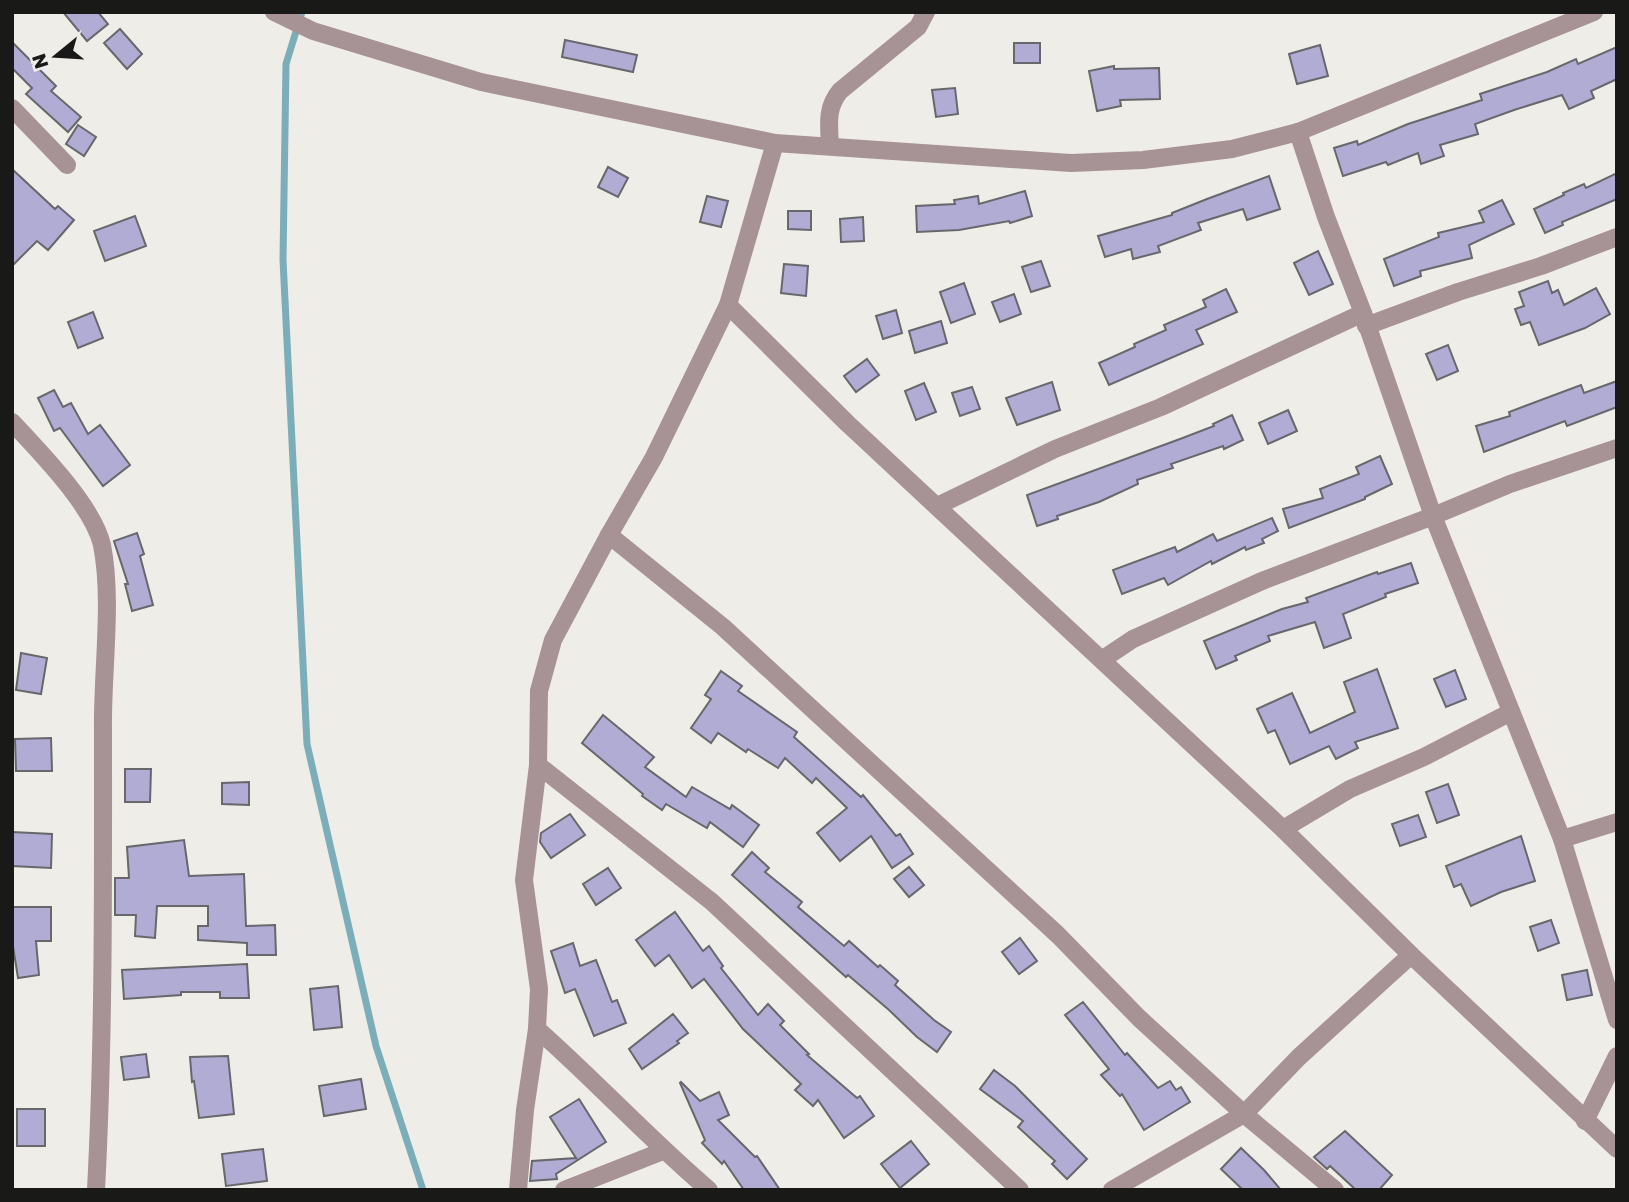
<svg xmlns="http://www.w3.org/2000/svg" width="1629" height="1202" font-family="'Golos Text',sans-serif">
	<rect width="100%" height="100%" fill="#efede8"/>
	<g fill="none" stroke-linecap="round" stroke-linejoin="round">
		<polyline stroke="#7baeb8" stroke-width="7" points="302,12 286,64 283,260 307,744 376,1046 423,1190"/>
	</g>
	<g fill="#b1acd4" stroke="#67676c" stroke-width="2">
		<polygon points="63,12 98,12 108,24 87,41"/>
		<polygon points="120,29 142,54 127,69 104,43"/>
		<polygon points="565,40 637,55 633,72 562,57"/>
		<polygon points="12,42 56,86 51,91 81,117 68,132 26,94 32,88 12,68"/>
		<rect x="1014" y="43" width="26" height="20"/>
		<polygon points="1320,45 1328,76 1297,84 1289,54"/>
		<polygon points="1617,47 1617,79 1591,91 1594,98 1569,109 1562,95 1514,110 1475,124 1478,134 1440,145 1444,156 1421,164 1418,153 1388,165 1386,162 1343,176 1334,148 1357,141 1358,145 1408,124 1482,100 1480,94 1547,72 1576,59 1578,64"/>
		<polygon points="1114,66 1114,69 1159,68 1160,99 1120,100 1121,106 1097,111 1089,71"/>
		<polygon points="955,88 958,114 936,117 932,90"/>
		<polygon points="78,125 96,137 84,156 66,144"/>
		<polygon points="608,167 628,178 618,197 598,187"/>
		<polygon points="12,169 55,209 58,206 74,220 48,250 37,241 12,266"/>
		<polygon points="1617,173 1617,199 1562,222 1563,225 1545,233 1534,209 1564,195 1563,193 1584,184 1586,188"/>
		<polygon points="1269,176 1280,209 1247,220 1243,209 1198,223 1201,230 1158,246 1160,252 1133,259 1131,249 1105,257 1098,236 1172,215 1172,213 1207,199"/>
		<polygon points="1025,191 1032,216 1010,223 1009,221 959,230 917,232 916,206 955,204 954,200 978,196 979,204"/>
		<polygon points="707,196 728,201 721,227 700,222"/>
		<polygon points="1502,200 1514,224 1469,245 1472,258 1420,271 1421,276 1394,286 1384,259 1439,237 1438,233 1484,222 1479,211"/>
		<polygon points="788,211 811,211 811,230 788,229"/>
		<polygon points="135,216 146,246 105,261 94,231"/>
		<polygon points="863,217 864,241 841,242 840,219"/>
		<polygon points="1318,251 1333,284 1309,295 1294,263"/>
		<polygon points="1041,261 1050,286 1031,292 1022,267"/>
		<polygon points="784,264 808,266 806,296 781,293"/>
		<polygon points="1548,281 1552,293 1558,290 1564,305 1596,288 1610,314 1585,328 1539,345 1530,322 1521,325 1515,309 1524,306 1519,292"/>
		<polygon points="964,283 975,314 951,323 940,292"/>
		<polygon points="1226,289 1237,312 1196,330 1203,344 1109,385 1099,363 1135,347 1134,344 1166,330 1164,325 1206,307 1203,300"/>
		<polygon points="1014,294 1021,314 1000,322 992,302"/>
		<polygon points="896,310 902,333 883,339 876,316"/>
		<polygon points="93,312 103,338 78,348 68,322"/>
		<polygon points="941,321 947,343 915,353 909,331"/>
		<polygon points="1448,345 1458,371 1437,380 1426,354"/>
		<polygon points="867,359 879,375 856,392 844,376"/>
		<polygon points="1617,381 1617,407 1567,426 1565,421 1484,452 1476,426 1510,416 1509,412 1581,385 1584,393"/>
		<polygon points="1052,382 1060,410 1017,425 1006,398"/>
		<polygon points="924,383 936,412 916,420 905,391"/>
		<polygon points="972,387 980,409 960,416 952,393"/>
		<polygon points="54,390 63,407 71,403 88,434 100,425 130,465 103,486 60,428 54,431 38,398"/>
		<polygon points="1288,410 1297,431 1268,444 1259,423"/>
		<polygon points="1232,415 1243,440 1224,449 1223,446 1171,464 1173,468 1137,480 1138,484 1099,502 1057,516 1058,519 1037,526 1027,495 1180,439 1214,426 1213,424"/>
		<polygon points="1380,456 1392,484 1365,497 1365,499 1289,528 1283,509 1323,498 1320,489 1359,474 1356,467"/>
		<polygon points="1272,518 1278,531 1262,539 1264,543 1246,550 1245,547 1212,564 1211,561 1168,585 1164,578 1122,594 1113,570 1175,547 1177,552 1213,534 1217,541"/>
		<polygon points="137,533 144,554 140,556 153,605 132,611 125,584 128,584 114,541"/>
		<polygon points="1411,563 1418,583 1385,594 1386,597 1343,614 1351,638 1324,648 1315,622 1268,636 1270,641 1235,656 1237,660 1216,669 1204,641 1282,609 1308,602 1306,598 1377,572 1378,574"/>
		<polygon points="21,653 47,658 41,694 16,690"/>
		<polygon points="1377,669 1398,728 1355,742 1358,748 1336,759 1329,746 1290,764 1275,730 1268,733 1257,709 1292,693 1310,733 1355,712 1344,682"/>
		<polygon points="1455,670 1466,699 1446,707 1434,679"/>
		<polygon points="721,671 742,686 738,691 797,732 794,737 861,797 863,795 896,836 900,834 913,854 892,868 871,836 840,861 817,833 847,808 816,778 812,783 785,758 778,768 748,749 746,752 718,733 711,743 691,728 711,699 705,695"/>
		<polygon points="603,715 654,757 645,767 686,797 692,787 730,809 732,805 759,825 743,847 710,822 707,828 666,804 662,810 642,796 643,794 582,743"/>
		<polygon points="51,738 52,771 16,771 15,739"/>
		<polygon points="125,769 151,769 150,802 125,802"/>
		<polygon points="249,782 249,805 222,804 222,783"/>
		<polygon points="1448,784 1459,815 1437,823 1426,792"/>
		<polygon points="570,814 585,835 551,858 540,842 541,833"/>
		<polygon points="1418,815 1426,837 1400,846 1392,824"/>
		<polygon points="12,832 52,834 51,868 12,866"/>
		<polygon points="1521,836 1535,881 1501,892 1471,906 1461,884 1454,887 1446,866"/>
		<polygon points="184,840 189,876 244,874 246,926 275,925 276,955 247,955 247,943 198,940 198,926 208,926 208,906 157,906 155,938 135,936 136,915 115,915 115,878 129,878 127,847"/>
		<polygon points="752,852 769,868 765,872 802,902 798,907 844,946 849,941 878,967 880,965 898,981 895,985 934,1020 951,1032 937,1052 917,1037 889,1010 848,975 846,977 732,875"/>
		<polygon points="909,867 924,885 909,897 894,879"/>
		<polygon points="608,868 621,888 596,905 583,884"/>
		<polygon points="12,907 51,907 51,941 36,941 39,975 18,978 12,940"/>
		<polygon points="675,912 703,951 709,946 723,966 721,968 758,1015 768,1004 784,1021 780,1025 809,1054 807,1055 857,1098 860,1096 874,1116 844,1138 818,1100 813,1106 795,1090 801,1084 743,1029 704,979 692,988 669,955 655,966 636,940"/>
		<polygon points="1551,920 1559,943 1538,951 1530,927"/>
		<polygon points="1020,938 1037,961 1019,974 1002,952"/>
		<polygon points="573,943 580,966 596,960 612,1002 617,1000 626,1023 594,1036 575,989 565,993 551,951"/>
		<polygon points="247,964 249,998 220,998 220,992 181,992 181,995 124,999 122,970"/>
		<polygon points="1587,970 1592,995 1567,1000 1562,975"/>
		<polygon points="338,986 342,1027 314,1030 310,989"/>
		<polygon points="1083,1002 1125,1055 1127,1053 1158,1088 1170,1081 1176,1090 1181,1087 1190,1102 1144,1130 1122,1094 1120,1096 1101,1075 1109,1069 1065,1015"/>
		<polygon points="673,1014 688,1033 677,1041 679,1043 642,1069 629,1049"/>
		<polygon points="146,1054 149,1077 124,1080 121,1057"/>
		<polygon points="228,1056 234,1114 199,1118 194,1081 192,1082 190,1057"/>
		<polygon points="994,1070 1015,1086 1087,1159 1067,1179 1052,1164 1055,1161 1018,1127 1023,1121 980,1089"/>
		<polygon points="361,1079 366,1109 324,1116 319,1086"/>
		<polygon points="681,1082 700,1101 719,1092 729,1115 718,1120 755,1157 757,1156 780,1190 744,1190 724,1161 722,1164 702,1143 705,1140 680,1083"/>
		<polygon points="579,1099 606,1142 556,1174 557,1179 530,1181 532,1161 576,1158 550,1117"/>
		<rect x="17" y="1109" width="28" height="37"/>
		<polygon points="1345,1131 1392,1175 1379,1190 1356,1190 1330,1166 1327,1169 1314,1157"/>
		<polygon points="911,1141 929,1164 900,1188 881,1164"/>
		<polygon points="1241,1148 1264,1170 1281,1190 1243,1190 1221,1169"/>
		<polygon points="263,1149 267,1181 226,1186 222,1154"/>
	</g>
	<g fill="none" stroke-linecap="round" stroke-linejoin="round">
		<g stroke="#a79295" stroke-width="18">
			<polyline points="274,12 313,31 481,82 775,143 1071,163 1143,160 1232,149 1298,132 1594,12"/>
			<polyline points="12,108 67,165"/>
			<polyline points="1298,132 1326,217 1363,313 1433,516 1562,839 1617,1020"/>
			<polyline points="775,143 728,305 654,457 609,535 553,640 539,691 538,765 712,902 1020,1190"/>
			<path d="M830,146C829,124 826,108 840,91L918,27L926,12"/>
			<polyline points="728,305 847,423 1283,829 1411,955 1617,1149"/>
			<polyline points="1366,326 1458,292 1541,266 1617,237"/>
			<path d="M12,422C40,452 93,506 102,545C113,601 102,672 103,730C103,883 104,1037 96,1190"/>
			<polyline points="937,506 1055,449 1161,407 1363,313"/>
			<polyline points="609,535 723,627 1058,935 1139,1018 1244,1114 1335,1190"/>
			<polyline points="1103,659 1133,639 1262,581 1433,516 1510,484 1617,448"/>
			<path d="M538,765L524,880L539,989L537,1029C596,1081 649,1139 709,1190"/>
			<polyline points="1283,829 1350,789 1424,757 1511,712"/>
			<polyline points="1562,839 1617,822"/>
			<polyline points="1585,1121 1617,1056"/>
			<polyline points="518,1190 525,1110 537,1029"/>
			<polyline points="564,1190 663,1151"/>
			<polyline points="1112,1190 1244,1114 1299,1057 1411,955"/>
		</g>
	</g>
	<rect width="1629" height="1202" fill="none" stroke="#191917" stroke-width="28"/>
	<g transform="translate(56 56) rotate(252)" stroke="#efede8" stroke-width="5" paint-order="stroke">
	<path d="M0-5L12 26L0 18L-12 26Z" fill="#191917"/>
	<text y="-10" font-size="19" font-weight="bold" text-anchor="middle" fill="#191917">N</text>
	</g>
</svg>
